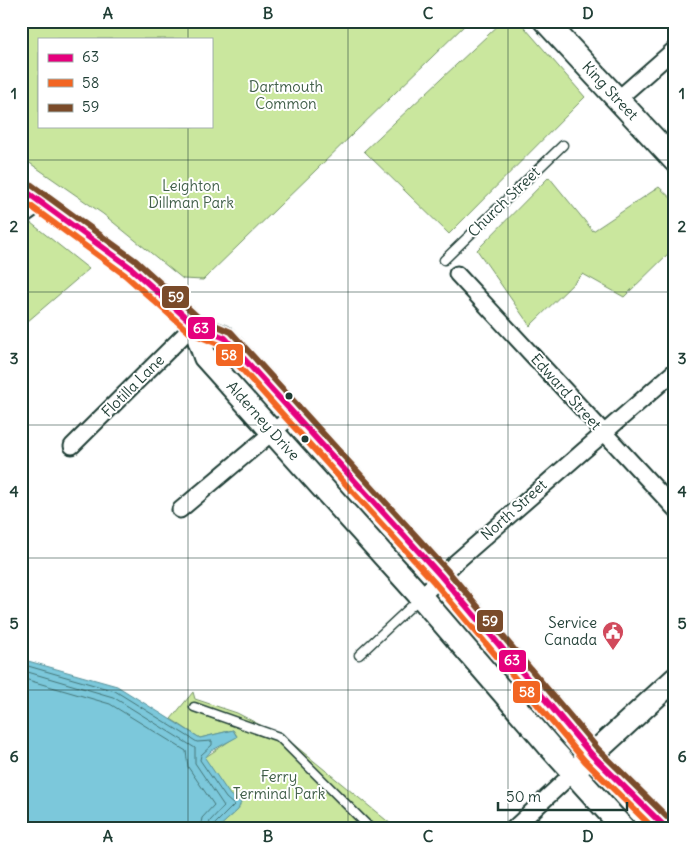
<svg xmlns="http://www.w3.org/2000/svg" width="696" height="850" font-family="Delius,sans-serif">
	<rect width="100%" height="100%" fill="#fff"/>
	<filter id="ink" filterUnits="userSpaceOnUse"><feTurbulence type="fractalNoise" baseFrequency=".02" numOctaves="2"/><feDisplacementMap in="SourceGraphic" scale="10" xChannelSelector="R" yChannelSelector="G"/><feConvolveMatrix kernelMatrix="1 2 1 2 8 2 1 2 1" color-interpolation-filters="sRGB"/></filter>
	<g filter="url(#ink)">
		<g fill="#cae79e" stroke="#749269" fill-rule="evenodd">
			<path d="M21,21H469L203,280L183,279L103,214L21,157ZM39,39H211V126H39Z"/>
			<polygon points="503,21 519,21 585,97 449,234 364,151"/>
			<polygon points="549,177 593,231 659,187 675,202 675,247 624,297 583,274 530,326 477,250"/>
			<polygon points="26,219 89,269 21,327 21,222"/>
			<polygon points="193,692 195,699 237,713 287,739 397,829 217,829 238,810 204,758 237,736 233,730 200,738 171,719"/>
		</g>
		<polygon fill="#7cc8db" stroke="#579098" points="21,659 117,686 200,738 233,730 237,737 211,751 205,758 230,795 241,802 238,810 217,829 21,829"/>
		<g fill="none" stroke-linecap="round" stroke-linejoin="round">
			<g stroke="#447577" stroke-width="1">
				<polyline points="21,664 115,691 197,742 212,741 212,745 201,755 200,760 226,798 234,805 215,824 214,829"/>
				<polyline points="21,670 113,697 195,748 195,763 224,806 210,821 208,829"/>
				<polyline points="21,678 110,704 186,751 188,767 214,805 202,818 200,829"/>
			</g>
			<g stroke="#1f3d34" stroke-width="11">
				<g id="lane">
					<polyline points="444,260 563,145"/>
					<polyline points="359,655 419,599"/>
					<polyline points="194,707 279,737 371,829"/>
				</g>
			</g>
			<g stroke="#1f3d34" stroke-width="19">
				<g id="street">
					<polyline points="618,99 675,49"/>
					<polyline points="21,217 42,202"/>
					<polyline points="457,274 675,509"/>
					<polyline points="72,446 194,325"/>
					<polyline points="180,510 294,414"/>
					<polyline points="421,597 455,563 675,371"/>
					<polyline points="513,829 573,773"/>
				</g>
			</g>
			<g stroke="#1f3d34" stroke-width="26">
				<g id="secondary">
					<polyline points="545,21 675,161"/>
					<polyline points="21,188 131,268 194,325 225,338 441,576 592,755 667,829"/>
					<polyline points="194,325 205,357 421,597 550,747 624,829"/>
					<polyline points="581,765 675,679"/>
				</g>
			</g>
			<use href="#lane" stroke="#fff" stroke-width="8"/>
			<use href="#street" stroke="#fff" stroke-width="15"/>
			<use href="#secondary" stroke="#fff" stroke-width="22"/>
			<g stroke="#fff" stroke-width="10">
				<polyline id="bus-1" points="21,188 131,268 194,325 225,338 441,576 592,755 667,829"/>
			</g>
			<g stroke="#fff" stroke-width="10">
				<polyline id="bus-2" points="21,199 125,275 189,332 220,345 434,582 585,761 654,829"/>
			</g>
			<g stroke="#fff" stroke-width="10">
				<polyline id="bus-3" points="26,181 136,261 199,318 231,332 447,570 598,749 667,817"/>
			</g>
			<use href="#bus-1" stroke="#e5007d" stroke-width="6"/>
			<use href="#bus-2" stroke="#f26522" stroke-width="6"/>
			<use href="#bus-3" stroke="#7a4b2a" stroke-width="6"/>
		</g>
	</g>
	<path fill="none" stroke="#1f3d34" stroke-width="1" stroke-opacity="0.55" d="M188,21V39M348,21V829M508,21V829M188,126V829M21,160H675M21,292H675M21,425H675M21,558H675M21,690H675"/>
	<defs>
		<g id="civic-pin" transform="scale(1.125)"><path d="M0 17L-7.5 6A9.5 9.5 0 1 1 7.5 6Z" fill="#d1495b" stroke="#fff"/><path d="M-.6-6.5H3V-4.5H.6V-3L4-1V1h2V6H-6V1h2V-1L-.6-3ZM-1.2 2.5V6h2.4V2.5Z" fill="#fff"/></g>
	</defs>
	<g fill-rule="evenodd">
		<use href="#civic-pin" x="613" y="632"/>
	</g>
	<g fill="#1f3d34" stroke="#fff" stroke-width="2">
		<circle cx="289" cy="396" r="4.5"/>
		<circle cx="305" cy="439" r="4.5"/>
	</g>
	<g text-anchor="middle" stroke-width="4" stroke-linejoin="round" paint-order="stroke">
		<g font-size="15" fill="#415f49" stroke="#fff">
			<text x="286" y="92">Dartmouth<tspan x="286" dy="17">Common</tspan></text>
			<text x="191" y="191">Leighton<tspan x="191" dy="17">Dillman Park</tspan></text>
			<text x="279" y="782">Ferry<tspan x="279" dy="17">Terminal Park</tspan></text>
		</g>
		<g font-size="15" fill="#1f3d34" stroke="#fff">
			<text transform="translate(610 91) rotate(47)" y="5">King Street</text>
			<text transform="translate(504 202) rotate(-44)" y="5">Church Street</text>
			<text transform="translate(133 386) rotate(-45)" y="5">Flotilla Lane</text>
			<text transform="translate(566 392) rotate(48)" y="5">Edward Street</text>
			<text transform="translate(263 421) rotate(48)" y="5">Alderney Drive</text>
			<text transform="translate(514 510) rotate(-42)" y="5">North Street</text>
		</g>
		<g font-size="15" fill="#1f3d34" stroke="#fff" text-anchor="end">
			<text x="597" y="628">Service<tspan x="597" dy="17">Canada</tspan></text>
		</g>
	</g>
	<g stroke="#fff" stroke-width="2">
		<rect x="161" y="285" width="29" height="24" rx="5" fill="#7a4b2a"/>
		<rect x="187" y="316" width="29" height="24" rx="5" fill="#e5007d"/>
		<rect x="215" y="343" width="29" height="24" rx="5" fill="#f26522"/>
		<rect x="476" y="609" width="28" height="24" rx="5" fill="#7a4b2a"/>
		<rect x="498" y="649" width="29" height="24" rx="5" fill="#e5007d"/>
		<rect x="512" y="680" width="29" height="24" rx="5" fill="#f26522"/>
	</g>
	<g font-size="14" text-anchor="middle" font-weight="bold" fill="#fff">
		<text x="176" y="302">59</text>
		<text x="201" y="333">63</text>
		<text x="229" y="360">58</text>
		<text x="490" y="626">59</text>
		<text x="512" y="665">63</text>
		<text x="527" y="697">58</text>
	</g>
	<rect width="696" height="850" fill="none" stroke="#fff" stroke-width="55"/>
	<rect x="38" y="38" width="175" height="90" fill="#ffffff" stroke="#a5b1ae"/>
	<rect x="48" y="54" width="25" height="8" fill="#e5007d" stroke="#a5b1ae"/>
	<text x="82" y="62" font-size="15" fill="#1f3d34">63</text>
	<rect x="48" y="79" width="25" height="8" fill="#f26522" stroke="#a5b1ae"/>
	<text x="82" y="88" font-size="15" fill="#1f3d34">58</text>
	<rect x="48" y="104" width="25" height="8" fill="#7a4b2a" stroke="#a5b1ae"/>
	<text x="82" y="112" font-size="15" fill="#1f3d34">59</text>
	<path d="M498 802v8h129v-8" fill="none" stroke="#1f3d34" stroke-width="2.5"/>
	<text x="506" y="802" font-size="15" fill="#1f3d34" stroke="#ffffff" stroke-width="4" paint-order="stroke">50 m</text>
	<rect x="28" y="28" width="640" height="794" fill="none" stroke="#1f3d34" stroke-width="2"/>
	<g font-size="16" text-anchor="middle" font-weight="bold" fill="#1f3d34">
		<text x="108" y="19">A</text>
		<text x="268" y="19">B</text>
		<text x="428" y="19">C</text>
		<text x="588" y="19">D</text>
		<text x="14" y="99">1</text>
		<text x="682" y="99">1</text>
		<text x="14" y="232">2</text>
		<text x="682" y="232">2</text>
		<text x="14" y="364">3</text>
		<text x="682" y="364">3</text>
		<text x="14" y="497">4</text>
		<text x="682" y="497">4</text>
		<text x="14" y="629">5</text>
		<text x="682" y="629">5</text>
		<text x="14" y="762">6</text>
		<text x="682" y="762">6</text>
		<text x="108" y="842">A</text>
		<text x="268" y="842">B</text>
		<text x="428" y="842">C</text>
		<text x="588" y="842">D</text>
	</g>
</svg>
